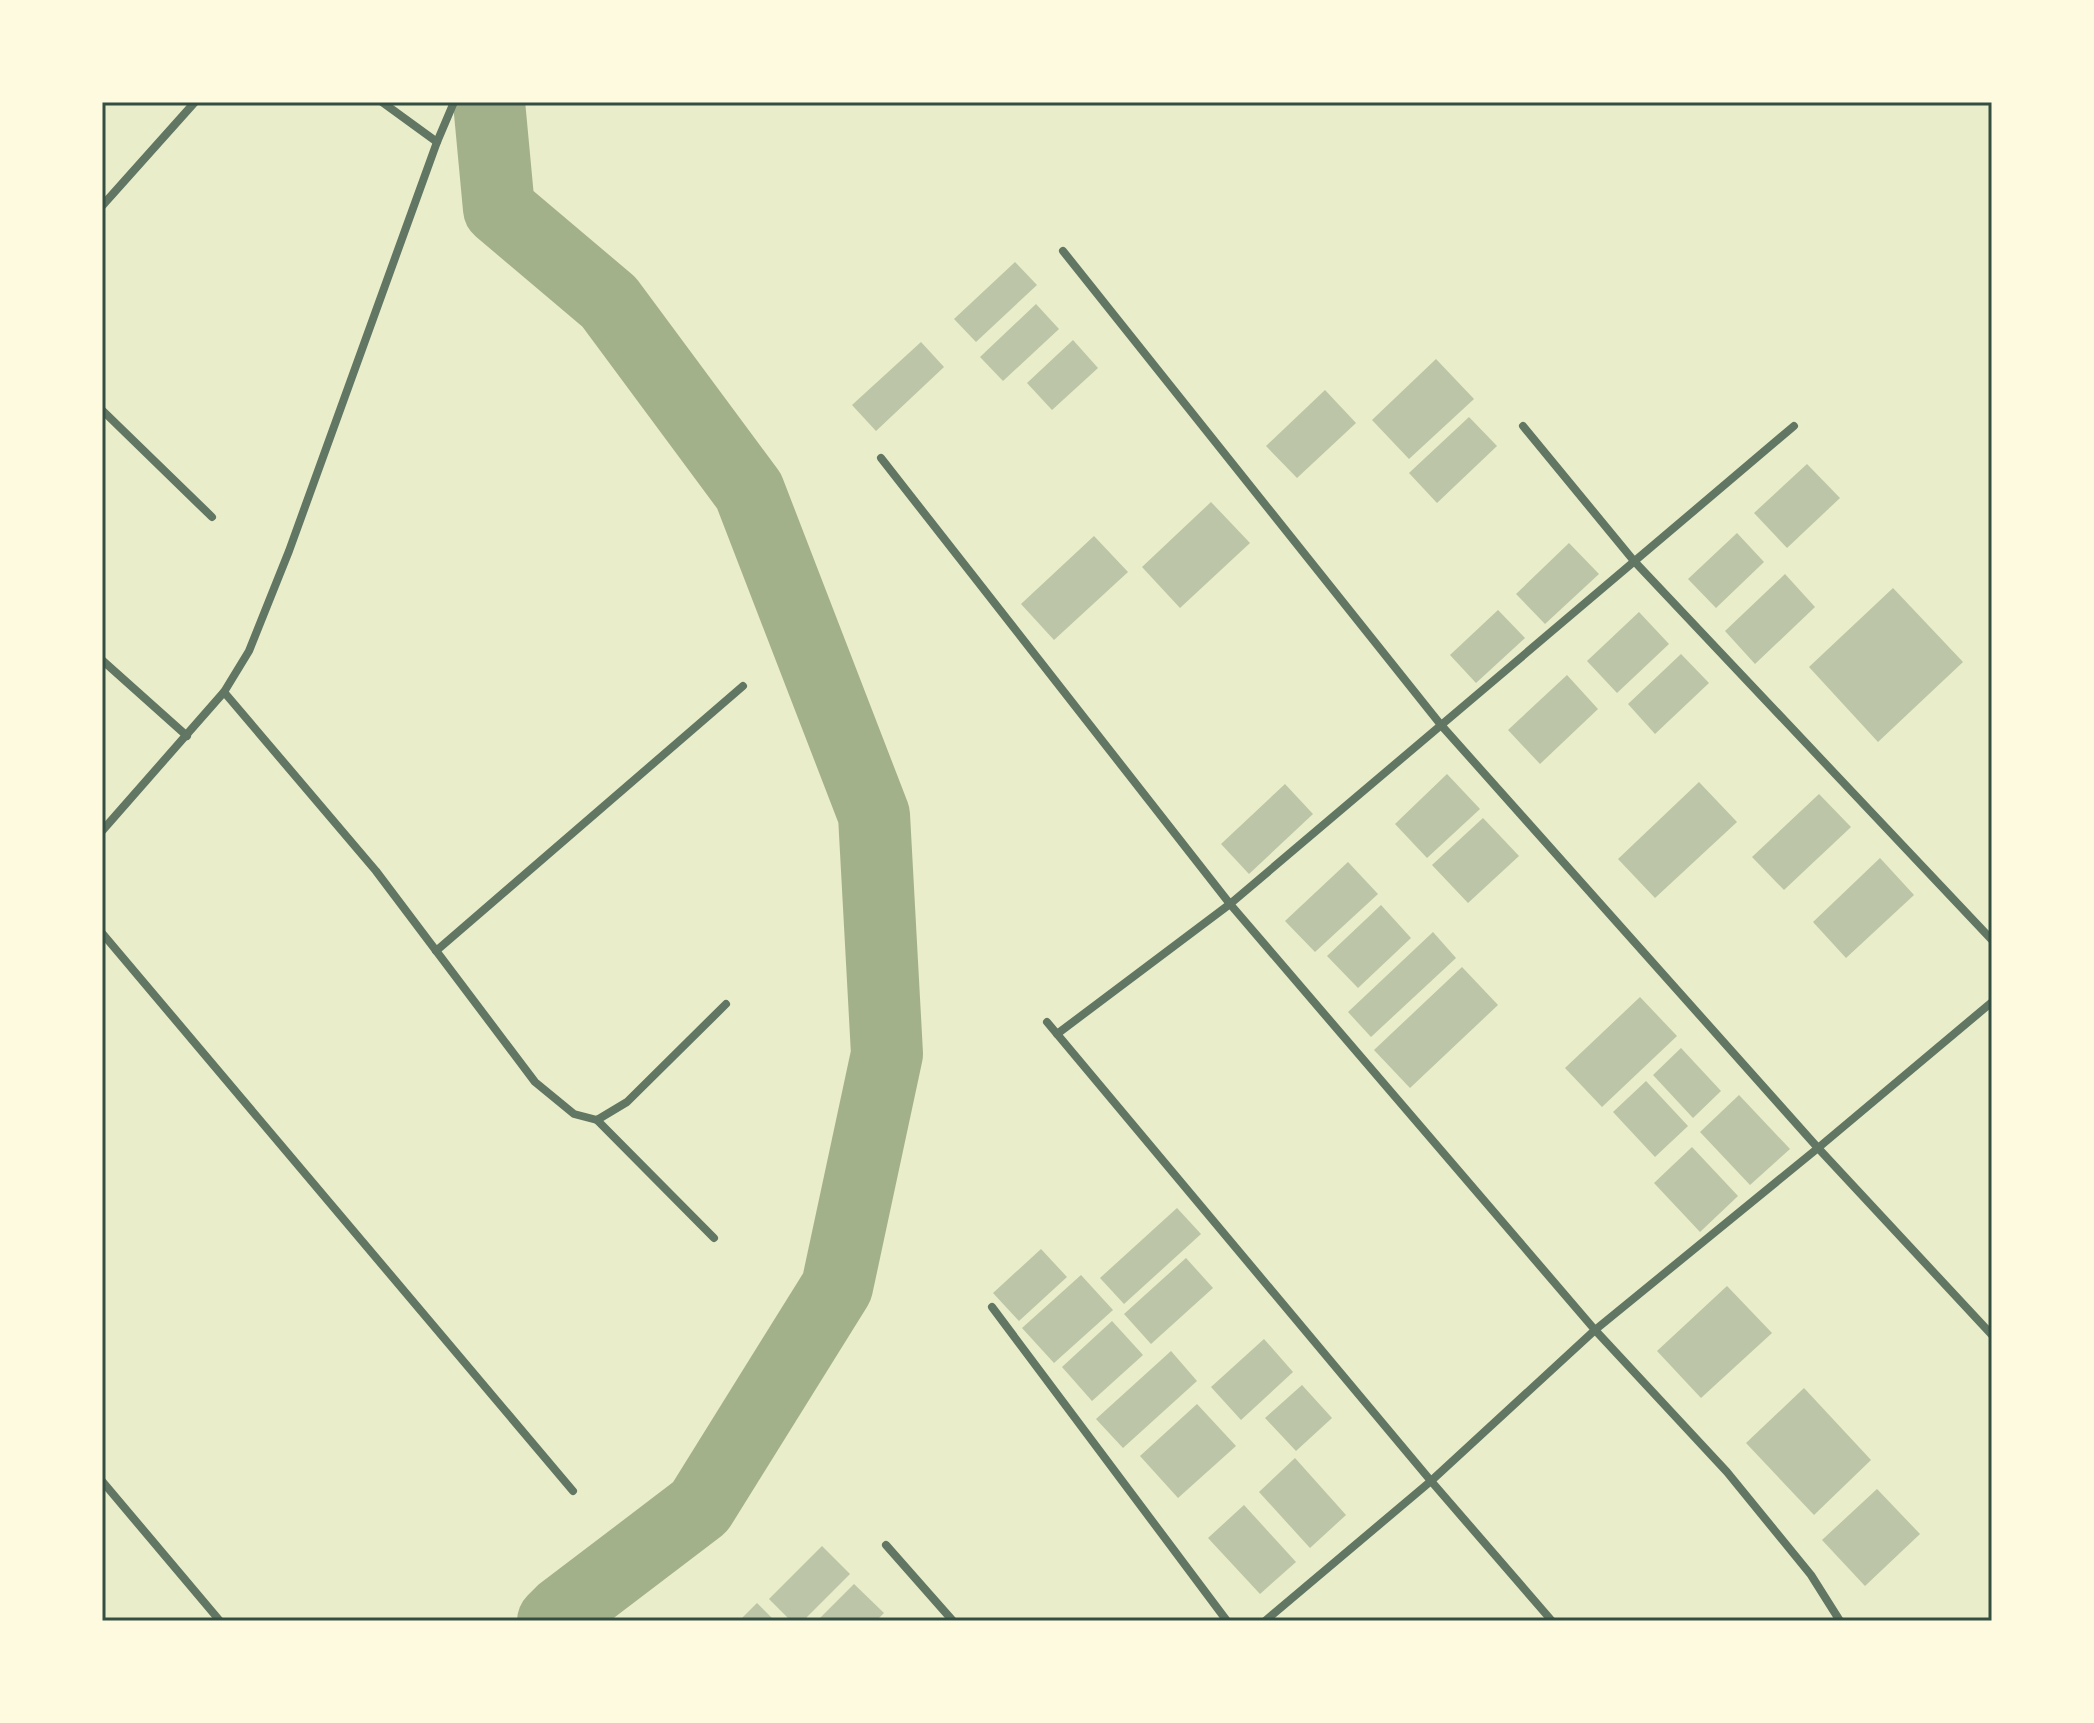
<svg xmlns="http://www.w3.org/2000/svg" width="2094" height="1723" font-family="'Fira Sans',sans-serif">
	<rect width="100%" height="100%" fill="#e9edc9"/>
	<g fill="none" stroke-linecap="round" stroke-linejoin="round">
		<polyline stroke="#a3b18a" stroke-width="72" points="489,102 499,209 609,302 749,491 874,815 887,1054 837,1287 700,1507 562,1612 553,1621"/>
	</g>
	<g fill="#bcc5a7">
		<polygon points="1015,262 1037,285 976,342 954,319"/>
		<polygon points="1036,304 1059,329 1003,381 980,357"/>
		<polygon points="1073,340 1098,368 1052,410 1027,383"/>
		<polygon points="921,342 944,367 876,431 852,405"/>
		<polygon points="1436,359 1474,399 1409,459 1372,420"/>
		<polygon points="1325,390 1356,423 1297,478 1266,446"/>
		<polygon points="1469,417 1497,446 1437,503 1409,473"/>
		<polygon points="1807,464 1840,498 1787,548 1754,513"/>
		<polygon points="1211,502 1250,543 1180,608 1142,567"/>
		<polygon points="1737,533 1764,562 1716,608 1688,579"/>
		<polygon points="1094,536 1128,572 1054,640 1021,604"/>
		<polygon points="1569,543 1599,574 1545,624 1516,594"/>
		<polygon points="1785,574 1815,607 1755,664 1725,631"/>
		<polygon points="1893,588 1963,662 1878,742 1809,667"/>
		<polygon points="1498,610 1525,638 1476,683 1450,655"/>
		<polygon points="1639,612 1669,644 1617,693 1587,661"/>
		<polygon points="1681,654 1709,683 1655,734 1628,704"/>
		<polygon points="1567,675 1598,709 1540,764 1508,730"/>
		<polygon points="1447,774 1480,809 1427,858 1395,824"/>
		<polygon points="1699,782 1737,822 1655,898 1618,859"/>
		<polygon points="1285,784 1313,814 1249,874 1221,844"/>
		<polygon points="1819,794 1851,827 1784,890 1752,857"/>
		<polygon points="1483,818 1519,856 1468,903 1432,865"/>
		<polygon points="1880,858 1914,895 1846,958 1813,922"/>
		<polygon points="1348,862 1378,894 1315,952 1285,921"/>
		<polygon points="1381,905 1411,938 1358,988 1327,956"/>
		<polygon points="1433,932 1456,958 1371,1037 1348,1012"/>
		<polygon points="1462,967 1498,1005 1410,1088 1374,1050"/>
		<polygon points="1640,997 1677,1036 1602,1107 1565,1068"/>
		<polygon points="1681,1048 1721,1091 1693,1118 1653,1075"/>
		<polygon points="1646,1081 1688,1126 1655,1157 1613,1112"/>
		<polygon points="1739,1095 1790,1149 1750,1185 1700,1132"/>
		<polygon points="1692,1147 1738,1196 1700,1232 1654,1183"/>
		<polygon points="1177,1208 1201,1234 1124,1304 1100,1278"/>
		<polygon points="1041,1249 1067,1277 1019,1321 993,1293"/>
		<polygon points="1186,1258 1213,1288 1151,1344 1124,1314"/>
		<polygon points="1081,1275 1113,1310 1054,1363 1022,1328"/>
		<polygon points="1727,1286 1772,1333 1701,1398 1657,1351"/>
		<polygon points="1112,1321 1143,1355 1092,1401 1062,1367"/>
		<polygon points="1264,1339 1293,1372 1241,1420 1211,1387"/>
		<polygon points="1171,1351 1197,1381 1123,1448 1096,1419"/>
		<polygon points="1302,1385 1332,1418 1296,1451 1265,1418"/>
		<polygon points="1804,1388 1871,1460 1814,1515 1746,1443"/>
		<polygon points="1197,1404 1236,1446 1178,1498 1140,1456"/>
		<polygon points="1295,1458 1346,1515 1310,1548 1259,1492"/>
		<polygon points="1877,1489 1920,1534 1865,1586 1822,1540"/>
		<polygon points="1244,1505 1296,1562 1260,1594 1208,1538"/>
		<polygon points="822,1546 850,1574 803,1621 791,1621 769,1599"/>
		<polygon points="854,1584 884,1613 876,1621 817,1621"/>
		<polygon points="757,1603 775,1621 739,1621"/>
	</g>
	<g fill="none" stroke-linecap="round" stroke-linejoin="round">
		<g stroke="#617663" stroke-width="8">
			<polyline points="382,102 437,142"/>
			<polyline points="102,206 195,102"/>
			<polyline points="1063,251 1441,725 1818,1148 1992,1335"/>
			<polyline points="102,410 212,517"/>
			<polyline points="1523,426 1634,561 1992,940"/>
			<polyline points="881,458 1230,904 1595,1330 1727,1472 1811,1575 1840,1621"/>
			<polyline points="102,660 187,736"/>
			<polyline points="224,692 376,871 535,1082 574,1114 597,1120 627,1102 726,1004"/>
			<polyline points="102,831 224,692 249,651 289,551 437,142 454,102"/>
			<polyline points="102,933 573,1491"/>
			<polyline points="436,951 743,686"/>
			<polyline points="1047,1022 1431,1481 1552,1621"/>
			<polyline points="1057,1034 1230,904 1794,426"/>
			<polyline points="597,1120 714,1238"/>
			<polyline points="992,1307 1227,1621"/>
			<polyline points="102,1481 220,1621"/>
			<polyline points="886,1545 953,1621"/>
			<polyline points="1265,1621 1431,1481 1595,1330 1818,1148 1992,1002"/>
		</g>
	</g>
	<rect width="2094" height="1723" fill="none" stroke="#fefae0" stroke-width="208"/>
	<rect x="104" y="104" width="1886" height="1515" fill="none" stroke="#344e41" stroke-width="3"/>
</svg>
